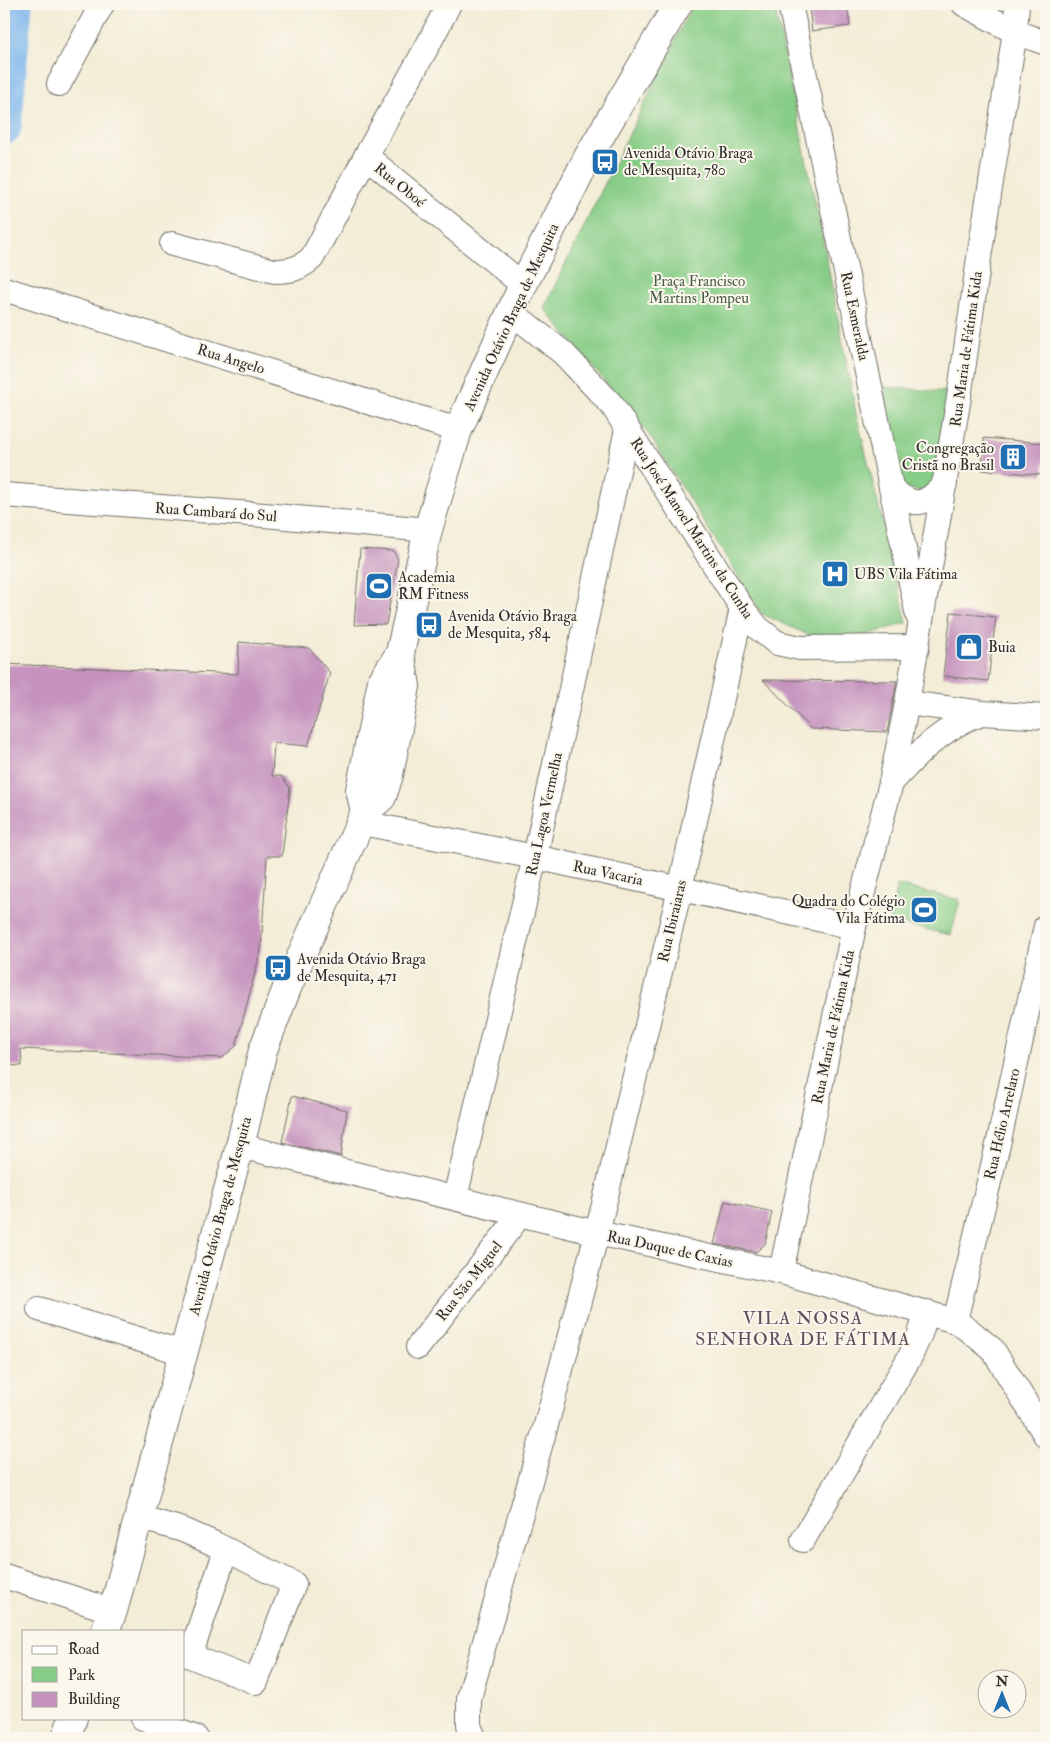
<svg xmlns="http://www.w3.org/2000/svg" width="1050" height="1742" font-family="'IM FELL Double Pica',serif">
	<rect width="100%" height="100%" fill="#fbf7ec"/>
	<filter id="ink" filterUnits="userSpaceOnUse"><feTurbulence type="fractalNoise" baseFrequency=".02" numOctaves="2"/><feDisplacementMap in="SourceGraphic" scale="10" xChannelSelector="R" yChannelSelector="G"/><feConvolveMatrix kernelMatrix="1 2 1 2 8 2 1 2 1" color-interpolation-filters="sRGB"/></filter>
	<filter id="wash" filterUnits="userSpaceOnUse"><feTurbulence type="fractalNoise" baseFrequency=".0096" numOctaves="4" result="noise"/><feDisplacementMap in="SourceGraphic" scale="20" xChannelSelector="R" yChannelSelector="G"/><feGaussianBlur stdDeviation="1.12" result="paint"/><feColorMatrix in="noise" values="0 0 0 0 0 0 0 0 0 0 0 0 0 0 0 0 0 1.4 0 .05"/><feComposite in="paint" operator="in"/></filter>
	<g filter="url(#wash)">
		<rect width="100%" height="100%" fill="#f3edd7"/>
		<g fill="#88cd87" stroke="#5a7c59">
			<polygon points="693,4 774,4 825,250 856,413 907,623 862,636 811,636 762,614 649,435 544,308"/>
			<polygon points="872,386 958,393 933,494 896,486"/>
			<polygon points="897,885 960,900 951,935 889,921"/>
		</g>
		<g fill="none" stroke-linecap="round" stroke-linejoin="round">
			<polyline stroke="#7cb6ed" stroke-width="35" points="4,127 15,4"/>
		</g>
		<g id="blocks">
			<g fill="#c593be">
				<polygon points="847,4 850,26 812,31 809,8"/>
				<polygon points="984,438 1045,443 1043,475 982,470"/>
				<polygon points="360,549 393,551 398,559 386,624 354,625"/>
				<polygon points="951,612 996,617 988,681 943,676"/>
				<polygon points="239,642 309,648 330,673 308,746 274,743 272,776 281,776 290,788 282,856 267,856 261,950 236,1046 222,1058 21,1049 22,1066 4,1065 4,664 238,674"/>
				<polygon points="763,680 897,681 887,732 811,729"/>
				<polygon points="292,1096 347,1110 341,1156 282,1142"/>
				<polygon points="725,1201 772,1212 765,1244 756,1252 714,1244"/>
			</g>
		</g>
	</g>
	<g filter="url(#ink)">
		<use href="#blocks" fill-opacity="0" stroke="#716f67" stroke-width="1"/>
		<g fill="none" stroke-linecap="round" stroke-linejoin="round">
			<g stroke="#716f67" stroke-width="26">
				<g id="minor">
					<polyline points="449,4 429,43 366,156 523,285"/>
					<polyline points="790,4 918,616"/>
					<polyline points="964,4 1015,32 1046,43"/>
					<polyline points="59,84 102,4"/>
					<path d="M172,244L274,271C291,271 299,269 312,258L366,156"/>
					<polyline points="4,289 458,430"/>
					<polyline points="511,312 563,353 612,405 742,608 758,628 777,643 800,648 917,647"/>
					<path d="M891,488C915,509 924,506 945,484"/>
					<polyline points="4,495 264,515 428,530"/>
					<polyline points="907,703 983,713 1046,717"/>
					<path d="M891,783C917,754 944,726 982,713"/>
					<polyline points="362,823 535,857 854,927"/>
					<polyline points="240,1146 597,1233 781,1272 955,1321 970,1331 993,1350 1046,1436"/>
					<polyline points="455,1198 535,857 627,429"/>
					<polyline points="781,1272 854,927 891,783 907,703 960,391 980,251 1015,32 1017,4"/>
					<polyline points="39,1309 184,1353"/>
					<polyline points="955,1321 998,1145 1046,926"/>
					<polyline points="418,1347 520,1215"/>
					<polyline points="138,1517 183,1530 215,1544 294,1584 256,1682 190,1656 226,1550"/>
					<polyline points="803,1540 911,1355 920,1334 927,1312"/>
					<polyline points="4,1576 113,1611"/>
					<polyline points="143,1718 196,1738"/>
					<polyline points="474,1738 469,1725 469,1698 551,1407 597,1233 680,889 742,608"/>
				</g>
			</g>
			<g stroke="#716f67" stroke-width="30">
				<g id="major">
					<polyline points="365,812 360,790 382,681 400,653 428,530 458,430 523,285 588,157 678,4"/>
					<polyline points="105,1631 113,1611 240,1146 263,1050 287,988 365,812 382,797 389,775 406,686 400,653"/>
					<polyline points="66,1738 73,1718"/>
				</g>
			</g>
			<use href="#minor" stroke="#fff" stroke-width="24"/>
			<use href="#major" stroke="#fff" stroke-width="28"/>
		</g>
	</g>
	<defs>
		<g id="bus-square" transform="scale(1.4375)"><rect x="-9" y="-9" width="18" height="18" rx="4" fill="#1f6fb2" stroke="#fbf7ec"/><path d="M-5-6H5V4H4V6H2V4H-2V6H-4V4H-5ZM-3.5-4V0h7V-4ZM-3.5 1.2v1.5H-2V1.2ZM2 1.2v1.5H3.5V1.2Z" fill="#fff"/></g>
		<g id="building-square" transform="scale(1.4375)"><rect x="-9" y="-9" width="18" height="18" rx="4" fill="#1f6fb2" stroke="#fbf7ec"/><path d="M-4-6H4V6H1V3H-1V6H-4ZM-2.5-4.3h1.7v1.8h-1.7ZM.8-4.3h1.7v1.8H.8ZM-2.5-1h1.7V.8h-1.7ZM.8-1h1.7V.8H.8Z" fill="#fff"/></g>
		<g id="hospital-square" transform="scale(1.4375)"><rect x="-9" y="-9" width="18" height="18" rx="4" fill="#1f6fb2" stroke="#fbf7ec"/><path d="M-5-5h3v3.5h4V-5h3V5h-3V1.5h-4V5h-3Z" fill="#fff"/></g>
		<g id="stadium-square" transform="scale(1.4375)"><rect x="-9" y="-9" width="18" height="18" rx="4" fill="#1f6fb2" stroke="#fbf7ec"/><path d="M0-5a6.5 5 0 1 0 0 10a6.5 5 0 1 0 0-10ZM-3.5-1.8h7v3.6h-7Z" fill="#fff"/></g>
		<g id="shop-square" transform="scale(1.4375)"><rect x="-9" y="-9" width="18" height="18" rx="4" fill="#1f6fb2" stroke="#fbf7ec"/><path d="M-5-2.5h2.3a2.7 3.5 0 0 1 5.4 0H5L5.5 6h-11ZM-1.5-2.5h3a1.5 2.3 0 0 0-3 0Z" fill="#fff"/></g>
	</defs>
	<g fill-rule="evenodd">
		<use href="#bus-square" x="605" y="162"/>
		<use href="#building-square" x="1013" y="457"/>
		<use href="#hospital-square" x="835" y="574"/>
		<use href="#stadium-square" x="379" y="586"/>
		<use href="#bus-square" x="429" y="625"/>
		<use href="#shop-square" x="969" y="647"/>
		<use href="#stadium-square" x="924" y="910"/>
		<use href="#bus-square" x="278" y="968"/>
	</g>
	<g text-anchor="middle" stroke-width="4" stroke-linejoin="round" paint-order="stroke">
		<g font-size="15" fill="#2b2b2b" stroke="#fbf7ec" text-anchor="start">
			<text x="624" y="158">Avenida Otávio Braga<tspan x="624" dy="17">de Mesquita, 780</tspan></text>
			<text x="994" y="453" text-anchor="end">Congregação<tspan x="994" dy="17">Cristã no Brasil</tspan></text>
			<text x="854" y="579">UBS Vila Fátima</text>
			<text x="398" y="582">Academia<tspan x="398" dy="17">RM Fitness</tspan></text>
			<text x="448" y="621">Avenida Otávio Braga<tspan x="448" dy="17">de Mesquita, 584</tspan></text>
			<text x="988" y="652">Buia</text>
			<text x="905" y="906" text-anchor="end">Quadra do Colégio<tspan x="905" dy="17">Vila Fátima</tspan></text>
			<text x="297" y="964">Avenida Otávio Braga<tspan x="297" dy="17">de Mesquita, 471</tspan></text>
		</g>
		<g font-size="15" fill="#2b2b2b" stroke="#fbf7ec">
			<text transform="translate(400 185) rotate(39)" y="5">Rua Oboé</text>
			<text transform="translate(855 316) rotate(78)" y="5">Rua Esmeralda</text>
			<text transform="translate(511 317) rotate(-65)" y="5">Avenida Otávio Braga de Mesquita</text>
			<text transform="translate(966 349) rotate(-82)" y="5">Rua Maria de Fátima Kida</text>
			<text transform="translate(231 359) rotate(17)" y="5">Rua Angelo</text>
			<text transform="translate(216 512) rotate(4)" y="5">Rua Cambará do Sul</text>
			<text transform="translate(692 528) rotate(57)" y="5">Rua José Manoel Martins da Cunha</text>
			<text transform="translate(544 814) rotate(-78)" y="5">Rua Lagoa Vermelha</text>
			<text transform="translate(608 873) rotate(12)" y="5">Rua Vacaria</text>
			<text transform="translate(672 921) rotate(-77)" y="5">Rua Ibiraiaras</text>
			<text transform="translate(833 1027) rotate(-78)" y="5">Rua Maria de Fátima Kida</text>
			<text transform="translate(1002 1124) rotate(-77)" y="5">Rua Hélio Arrelaro</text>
			<text transform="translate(220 1216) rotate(-75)" y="5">Avenida Otávio Braga de Mesquita</text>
			<text transform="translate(670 1249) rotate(12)" y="5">Rua Duque de Caxias</text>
			<text transform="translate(469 1281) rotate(-52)" y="5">Rua São Miguel</text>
		</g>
		<g font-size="15" fill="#475c47" stroke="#fbf7ec">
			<text x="699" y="286">Praça Francisco<tspan x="699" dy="17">Martins Pompeu</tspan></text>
		</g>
		<g font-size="18" letter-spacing="1" fill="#614f5e" stroke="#fbf7ec">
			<text x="803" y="1324">VILA NOSSA<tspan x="803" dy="21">SENHORA DE FÁTIMA</tspan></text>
		</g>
	</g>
	<rect width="1050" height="1742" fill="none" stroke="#fbf7ec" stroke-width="20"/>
	<rect x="22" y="1630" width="162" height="90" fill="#fbf7ec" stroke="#a8a59f"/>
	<rect x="32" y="1646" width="25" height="8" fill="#ffffff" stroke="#a8a59f"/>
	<text x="68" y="1654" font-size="15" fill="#2b2b2b">Road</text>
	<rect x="32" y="1667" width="25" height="15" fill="#88cd87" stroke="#a8a59f"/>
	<text x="68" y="1680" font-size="15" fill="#2b2b2b">Park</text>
	<rect x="32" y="1692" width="25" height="15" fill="#c593be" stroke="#a8a59f"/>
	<text x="68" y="1704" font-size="15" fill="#2b2b2b">Building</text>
	<g transform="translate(1002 1694)"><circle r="24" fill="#fbf7ec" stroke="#a8a59f"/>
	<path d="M0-4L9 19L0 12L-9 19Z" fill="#1f6fb2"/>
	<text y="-8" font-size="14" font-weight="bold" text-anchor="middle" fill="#2b2b2b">N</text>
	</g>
</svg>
